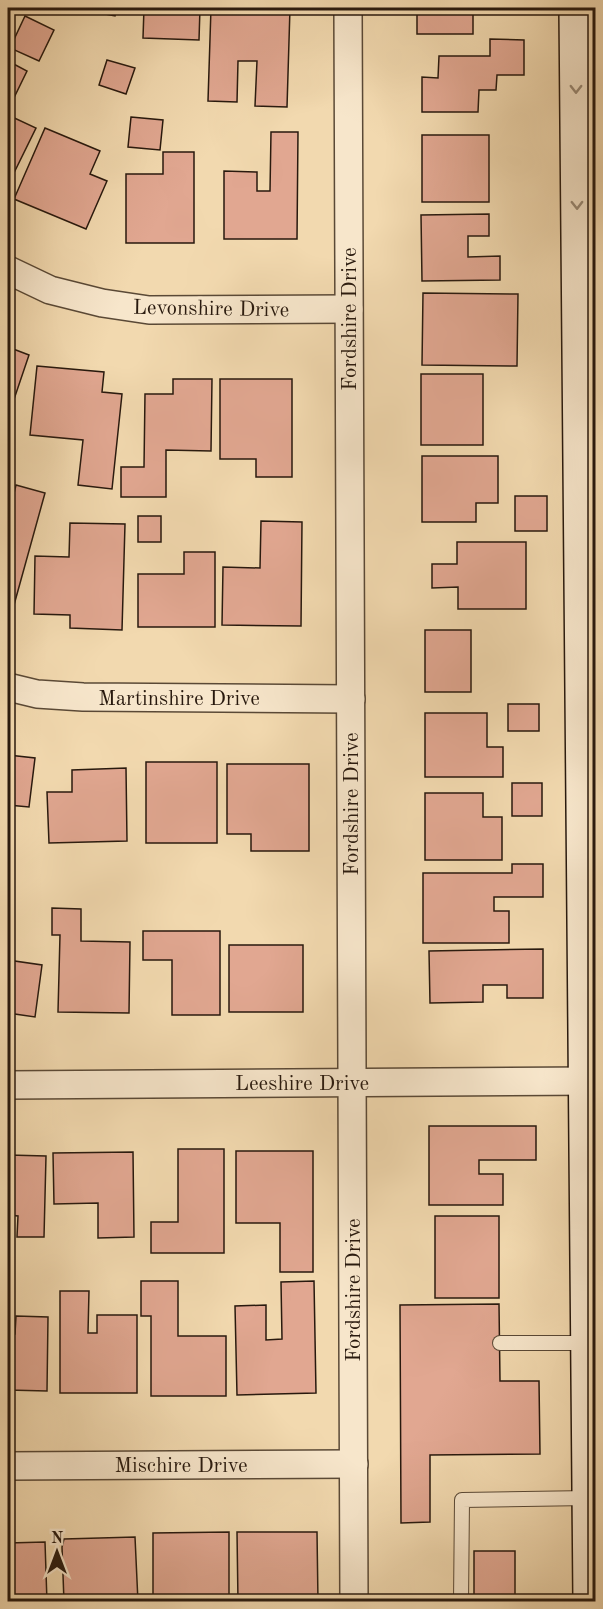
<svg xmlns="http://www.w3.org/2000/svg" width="603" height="1609" font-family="'Old Standard TT',serif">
	<rect width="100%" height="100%" fill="#f2d9af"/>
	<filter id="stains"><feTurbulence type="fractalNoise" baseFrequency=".00333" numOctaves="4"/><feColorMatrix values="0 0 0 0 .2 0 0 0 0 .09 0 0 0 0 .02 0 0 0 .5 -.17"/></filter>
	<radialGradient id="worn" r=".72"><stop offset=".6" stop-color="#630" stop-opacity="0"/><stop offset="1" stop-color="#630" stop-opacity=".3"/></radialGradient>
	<g fill="#e1a791" stroke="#28190e" stroke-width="1.5">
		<polygon points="73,8 117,8 115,16"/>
		<polygon points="144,8 200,8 199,40 143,38"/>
		<polygon points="211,8 290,8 287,107 255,106 257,61 238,61 237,102 208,101"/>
		<rect x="417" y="8" width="56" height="26"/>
		<polygon points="25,16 54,30 39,61 10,48"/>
		<polygon points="490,39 524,40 524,75 497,75 496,90 479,90 478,112 422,112 422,77 438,78 439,56 490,56"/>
		<polygon points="107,60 135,68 126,94 99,85"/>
		<polygon points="8,61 27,71 8,110"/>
		<polygon points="8,115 36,128 8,185"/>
		<polygon points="131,117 163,120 160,150 128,147"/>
		<polygon points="45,128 100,151 90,174 107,181 86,229 14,199"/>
		<polygon points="271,132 298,132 297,239 224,239 224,171 257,172 257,191 270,191"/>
		<rect x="422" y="135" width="67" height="67"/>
		<polygon points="163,152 194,152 194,243 126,243 126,174 163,174"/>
		<polygon points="489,214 489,236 468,236 468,257 500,256 500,280 422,281 421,215"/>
		<polygon points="423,293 518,294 517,366 422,365"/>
		<polygon points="8,347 29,355 8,417"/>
		<polygon points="37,366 104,372 102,392 122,394 112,489 78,485 83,440 30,435"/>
		<rect x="421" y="374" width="62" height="71"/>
		<polygon points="173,379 212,379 211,451 166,450 166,497 121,497 121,467 144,467 145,394 173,394"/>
		<polygon points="220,379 292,379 292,477 256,477 256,459 220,459"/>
		<polygon points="422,456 498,456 498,503 476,503 476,522 422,522"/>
		<polygon points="16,485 45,493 14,605 8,603 8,518"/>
		<rect x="515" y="496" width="32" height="35"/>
		<rect x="138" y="516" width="23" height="26"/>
		<polygon points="261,521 302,522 301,626 222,625 223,567 260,568"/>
		<polygon points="70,523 125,524 122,630 70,628 70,615 34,614 35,556 69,557"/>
		<polygon points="457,542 526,542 526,609 458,609 458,587 432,588 432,564 457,564"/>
		<polygon points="184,552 215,552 215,627 138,627 138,574 184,574"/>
		<rect x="425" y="630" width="46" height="62"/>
		<rect x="508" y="704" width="31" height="27"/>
		<polygon points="425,713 487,713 487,747 503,747 503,777 425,777"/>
		<polygon points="8,755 35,758 29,807 8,805"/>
		<rect x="146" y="762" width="71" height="81"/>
		<polygon points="227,764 309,764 309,851 251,851 251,834 227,834"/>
		<polygon points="126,768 127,841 49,843 47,792 72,792 72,770"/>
		<rect x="512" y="783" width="30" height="33"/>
		<polygon points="425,793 483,793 483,817 502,817 502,860 425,860"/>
		<polygon points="512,864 543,864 543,897 494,897 494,911 509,911 509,943 423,943 423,873 512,873"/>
		<polygon points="52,908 81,909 81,941 130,942 129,1013 58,1012 60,935 52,935"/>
		<polygon points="143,931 220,931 220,1015 172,1015 172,960 143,960"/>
		<polygon points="8,937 11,937 8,960 42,965 35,1017 8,1013"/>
		<rect x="229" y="945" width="74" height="67"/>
		<polygon points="543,949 543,998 507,998 507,985 483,985 483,1002 430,1003 429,951"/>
		<polygon points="429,1126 536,1126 536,1160 479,1160 479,1174 503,1174 503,1205 429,1205"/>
		<polygon points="178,1149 224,1149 224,1253 151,1253 151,1222 178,1222"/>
		<polygon points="236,1151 313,1151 313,1272 280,1272 280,1223 236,1223"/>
		<polygon points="133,1152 134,1237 98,1238 98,1203 54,1204 53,1153"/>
		<polygon points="8,1155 46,1156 44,1237 17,1237 18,1216 8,1215"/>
		<rect x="435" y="1216" width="64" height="82"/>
		<polygon points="141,1281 178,1281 178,1336 226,1336 226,1396 151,1396 151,1316 141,1316"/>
		<polygon points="314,1281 316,1393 237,1395 235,1306 266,1305 266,1340 282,1339 281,1282"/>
		<polygon points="60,1291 89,1291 88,1333 97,1333 97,1315 137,1315 137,1393 60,1393"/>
		<polygon points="499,1304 500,1381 539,1381 540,1454 430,1455 430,1522 401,1523 400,1305"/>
		<polygon points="16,1316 48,1317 47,1391 8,1390 8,1334 15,1334"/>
		<polygon points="229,1532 229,1602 153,1602 153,1533"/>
		<polygon points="237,1532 317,1532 318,1602 238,1602"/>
		<polygon points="135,1537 138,1602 64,1602 62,1547 64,1539"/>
		<polygon points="45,1542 47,1602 8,1602 8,1543"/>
		<rect x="474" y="1551" width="41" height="51"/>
	</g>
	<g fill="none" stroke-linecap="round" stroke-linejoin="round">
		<g stroke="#5a4936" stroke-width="16">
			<g id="lane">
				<polyline points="500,1343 588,1343"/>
				<polyline points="461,1602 462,1500 589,1498"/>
			</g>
		</g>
		<g stroke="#5a4936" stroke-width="30">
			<g id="street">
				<polyline points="348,8 354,1602"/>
				<polyline points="8,270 50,290 102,303 149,310 349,309"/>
				<polyline points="8,687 37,694 83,697 351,699"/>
				<polyline points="8,1085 596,1081"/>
				<polyline points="8,1466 354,1464"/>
			</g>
		</g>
		<g stroke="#28190e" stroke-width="36">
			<polyline id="secondary" points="576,8 590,1602"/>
		</g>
		<use href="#lane" stroke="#f7e6cb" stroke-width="14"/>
		<use href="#street" stroke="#f7e6cb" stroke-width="27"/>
		<use href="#secondary" stroke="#f7e6cb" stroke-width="33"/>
	</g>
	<defs><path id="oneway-chevron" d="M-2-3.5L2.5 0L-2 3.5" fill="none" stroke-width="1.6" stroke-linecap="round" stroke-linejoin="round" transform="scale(1.5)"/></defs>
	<g stroke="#9a8a76">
		<use href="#oneway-chevron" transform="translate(576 89) rotate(90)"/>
		<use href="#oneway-chevron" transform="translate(577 205) rotate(89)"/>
	</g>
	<g text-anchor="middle" stroke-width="6" stroke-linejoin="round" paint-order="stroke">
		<g font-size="21" fill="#28190e" stroke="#f7e6cb">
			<text transform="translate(211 308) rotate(1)" y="7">Levonshire Drive</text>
			<text transform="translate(349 319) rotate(-90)" y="7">Fordshire Drive</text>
			<text x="179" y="705">Martinshire Drive</text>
			<text transform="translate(351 804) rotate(-90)" y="7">Fordshire Drive</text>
			<text x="302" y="1090">Leeshire Drive</text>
			<text transform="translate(353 1290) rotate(-90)" y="7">Fordshire Drive</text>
			<text x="181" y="1472">Mischire Drive</text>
		</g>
	</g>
	<rect width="603" height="1609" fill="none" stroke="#f2d9af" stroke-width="30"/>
	<rect x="9" y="9" width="585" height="1591" fill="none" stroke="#28190e" stroke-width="3"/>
	<rect x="15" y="15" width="573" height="1579" fill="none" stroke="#28190e" stroke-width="1.5"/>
	<g transform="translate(57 1552)" stroke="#f7e6cb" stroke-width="4.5" paint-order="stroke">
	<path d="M0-4.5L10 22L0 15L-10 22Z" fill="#28190e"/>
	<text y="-9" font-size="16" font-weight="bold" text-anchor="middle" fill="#28190e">N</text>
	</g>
	<rect width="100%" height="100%" filter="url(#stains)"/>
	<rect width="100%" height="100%" fill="url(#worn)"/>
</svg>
